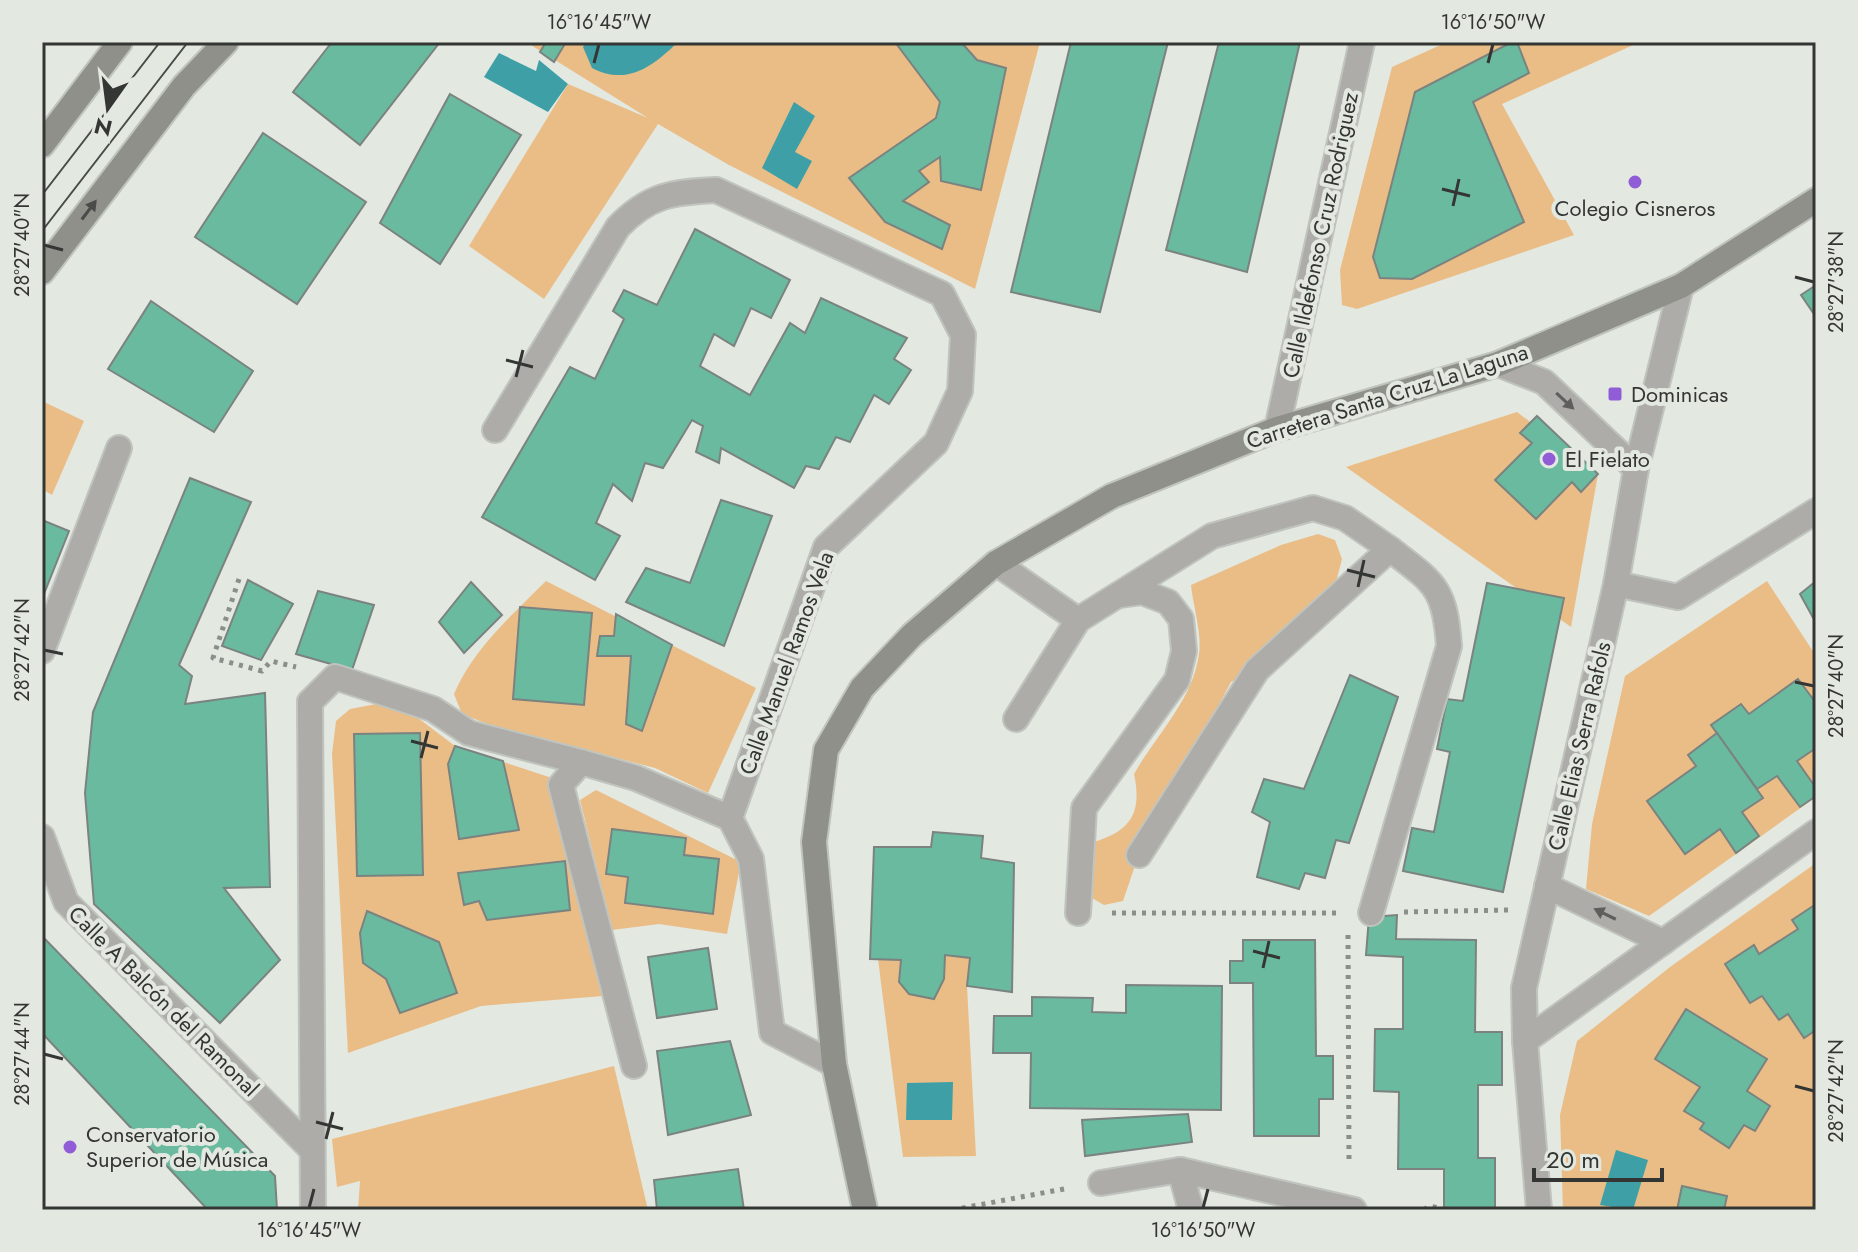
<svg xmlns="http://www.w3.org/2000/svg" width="1858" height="1252" font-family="Jost,sans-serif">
	<rect width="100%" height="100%" fill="#e3e8e1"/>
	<g fill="#ebbd86">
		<polygon points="526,42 1040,42 975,289 729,165 658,124 544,299 469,246 568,84 648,118"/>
		<polygon points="1447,42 1640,42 1502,104 1574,235 1357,309 1342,305 1340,270 1392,67"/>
		<polygon points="42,401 84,421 52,495 42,489"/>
		<polygon points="1517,412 1598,474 1571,627 1346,467"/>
		<path d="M1318,534L1335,540L1342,559L1336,582L1257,670L1231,682L1139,854L1123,901L1104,905L1090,897L1094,842C1132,830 1142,812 1134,774C1156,735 1193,700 1199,654C1202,633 1193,606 1191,585L1281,545Z"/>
		<path d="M546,581L756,688L708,793L655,768L490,725L462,714L454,694C473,649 512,615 546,581Z"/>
		<polygon points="1767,581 1816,656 1816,797 1649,916 1586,889 1592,824 1625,676"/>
		<polygon points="376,704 414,715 455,746 552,778 564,845 603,996 481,1006 348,1053 332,754 336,721 350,709"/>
		<polygon points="596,790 741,862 727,934 659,924 612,930 580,800"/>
		<polygon points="1816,863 1816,1210 1563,1210 1560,1115 1577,1041 1670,967"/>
		<polygon points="945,955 970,958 967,986 976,1156 903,1157 878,959"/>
		<polygon points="614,1066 648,1210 358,1210 360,1181 337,1187 332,1139"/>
	</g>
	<g fill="#3e9fa7">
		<path d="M586,42H678C652,67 627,86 592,68L583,47Z"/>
		<polygon points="499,53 536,71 539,60 568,84 548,112 484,77"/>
		<polygon points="794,102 815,116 795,152 812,161 797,189 762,168"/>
		<polygon points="953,1082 952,1120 906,1120 907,1083"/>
		<polygon points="1616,1150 1648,1160 1633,1210 1600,1205"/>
	</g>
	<g fill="#6aba9f" stroke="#7b8380" stroke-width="2">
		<polygon points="332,42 440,42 360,145 293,92"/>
		<polygon points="546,42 566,42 554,62 540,52"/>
		<polygon points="895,42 961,42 977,60 1006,68 981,190 941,181 940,157 919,171 929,182 903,201 950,225 942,249 885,222 849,178 936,118 940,102"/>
		<polygon points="1071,42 1168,42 1100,312 1011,292"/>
		<polygon points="1219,42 1300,42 1247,272 1166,250"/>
		<polygon points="1512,42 1517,42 1529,73 1473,102 1524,222 1412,279 1380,278 1373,257 1415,92"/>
		<polygon points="450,94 521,135 440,264 380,223"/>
		<polygon points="263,133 366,202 297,304 195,237"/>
		<polygon points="695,229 790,280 771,318 751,308 734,346 714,334 700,366 750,395 790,323 805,333 821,298 907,338 894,359 911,370 889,404 874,395 850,442 836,437 819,469 806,466 794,488 721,448 719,463 696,452 703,426 692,420 663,468 645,463 632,501 613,484 596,523 620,536 595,580 482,517 570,367 595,379 624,319 613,311 624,290 657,305"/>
		<polygon points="1816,285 1816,317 1801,295"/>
		<polygon points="151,301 253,371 214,432 108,369"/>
		<polygon points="1537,416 1598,474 1581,492 1572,482 1536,519 1495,480 1532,443 1520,433"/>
		<polygon points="190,478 251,502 179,665 192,676 185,704 265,693 270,887 224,888 280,960 220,1023 94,904 85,793 93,712"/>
		<polygon points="721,500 772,516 724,646 626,602 646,568 690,583"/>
		<polygon points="42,520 69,531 42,599"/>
		<polygon points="248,580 293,604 261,660 222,646"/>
		<polygon points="1816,581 1816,623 1800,594"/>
		<polygon points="471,582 502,615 464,653 439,622"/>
		<polygon points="1487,583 1564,598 1503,892 1403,871 1412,828 1434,832 1450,752 1437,749 1447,699 1463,701"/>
		<polygon points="318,591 374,605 352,670 296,654"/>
		<polygon points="520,607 592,613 584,705 513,699"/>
		<polygon points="616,614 672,645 642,731 626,724 631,656 597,656 600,636 614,636"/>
		<polygon points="1350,675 1398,697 1349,843 1336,840 1325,878 1305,873 1299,889 1257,877 1270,822 1252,812 1264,779 1304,789"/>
		<polygon points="1798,679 1816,703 1816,748 1797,761 1816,788 1816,796 1800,807 1777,776 1757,789 1711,725 1741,704 1749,714"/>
		<polygon points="420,733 423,875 357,876 354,734"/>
		<polygon points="1717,733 1763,798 1742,812 1759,836 1736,853 1720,829 1685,854 1647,801 1696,766 1688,755"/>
		<polygon points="455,746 503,761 519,830 459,839 448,764"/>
		<polygon points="612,829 686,838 684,855 719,859 713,914 625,903 628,877 606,874"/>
		<polygon points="933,832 983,836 981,858 1014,863 1012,992 967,986 970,958 945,955 944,979 934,999 909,994 899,982 901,960 870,959 874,847 931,847"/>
		<polygon points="565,861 570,910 487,920 479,901 464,905 458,873"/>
		<polygon points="1816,904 1816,1030 1804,1038 1788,1014 1779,1020 1762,996 1750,1003 1725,964 1754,945 1759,954 1798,929 1792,920"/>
		<polygon points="367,911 439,942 457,993 400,1013 386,979 363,963 360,933"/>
		<polygon points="1397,915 1396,939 1476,940 1475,1032 1502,1032 1502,1085 1478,1085 1478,1158 1495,1158 1495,1208 1444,1208 1444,1169 1398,1169 1399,1092 1374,1091 1375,1029 1403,1029 1403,957 1366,955 1369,917"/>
		<polygon points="42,936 275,1176 277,1210 208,1210 42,1033"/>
		<polygon points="1243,940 1315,940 1316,1056 1333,1056 1333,1099 1319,1099 1319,1136 1254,1136 1253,983 1230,983 1230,961 1243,961"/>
		<polygon points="708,948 717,1009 657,1018 648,957"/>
		<polygon points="1126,985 1222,986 1221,1110 1030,1108 1031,1053 993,1053 994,1016 1032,1016 1032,997 1093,998 1092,1012 1126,1013"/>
		<polygon points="1686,1009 1767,1059 1747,1091 1770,1106 1755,1131 1744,1125 1729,1148 1700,1129 1704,1123 1684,1111 1700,1087 1655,1059"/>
		<polygon points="730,1041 751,1115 668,1135 657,1051"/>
		<polygon points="1188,1114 1192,1142 1085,1156 1082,1120"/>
		<polygon points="738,1169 744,1210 657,1210 654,1180"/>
		<polygon points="1682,1186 1727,1196 1724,1210 1677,1210"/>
	</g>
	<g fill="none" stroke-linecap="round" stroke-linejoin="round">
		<g stroke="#c0c4be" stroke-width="28">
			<g id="lane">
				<polyline points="996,563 1078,620"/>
				<polyline points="310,702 335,677 433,709 469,733 581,762 561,785 634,1066"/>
				<polyline points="1016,719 1078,620 1212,536 1313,508 1345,518 1390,549"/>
				<path d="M1139,855L1257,670L1390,549C1434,583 1445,587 1449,646L1371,913"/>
				<polyline points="1078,913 1084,808 1177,680 1184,651 1181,619 1168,602 1142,592 1120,595"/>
				<polyline points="1101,1183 1180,1170"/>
			</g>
		</g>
		<g stroke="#c0c4be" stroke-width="28">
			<g id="street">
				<polyline points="1498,364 1544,382 1636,469"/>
				<polyline points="1277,429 1362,42"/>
				<path d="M495,430L618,227C649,195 672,192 716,190L942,294L963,335L960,391L936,443L826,547L730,818"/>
				<polyline points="1616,584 1678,597 1816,511"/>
				<polyline points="42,651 119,448"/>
				<polyline points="310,702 313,1210"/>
				<polyline points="581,762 636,778 730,818 751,859 772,1032 834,1064"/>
				<polyline points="42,837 66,902 311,1149"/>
				<polyline points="1547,886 1663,942"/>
				<polyline points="1525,1041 1816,832"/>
				<polyline points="1191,1210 1180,1170 1354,1210"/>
				<polyline points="1539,1210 1525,1041 1524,988 1616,584 1636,469 1681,286"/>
			</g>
		</g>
		<g stroke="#c0c4be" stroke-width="28">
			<g id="secondary">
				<polyline points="42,145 120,42"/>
				<polyline points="42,272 184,86 226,42"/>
				<polyline points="865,1210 834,1064 814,842 826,750 862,688 912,635 996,563 1112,496 1277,429 1498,364 1681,286 1816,200"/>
			</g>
		</g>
		<g stroke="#8b8f8a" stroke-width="5" stroke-dasharray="4 6" stroke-linecap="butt">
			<polyline points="239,579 213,658 262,671 271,661 296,667"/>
			<polyline points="1404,912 1510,910"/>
			<polyline points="1112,913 1338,913"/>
			<polyline points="1348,935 1349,1162"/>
			<polyline points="952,1210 1069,1188"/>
			<polyline points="1424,1210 1429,1206 1451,1210"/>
		</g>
		<use href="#lane" stroke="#adaca9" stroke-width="24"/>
		<use href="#street" stroke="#adaca9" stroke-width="24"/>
		<use href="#secondary" stroke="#90908b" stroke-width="24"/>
		<g stroke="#484b48" stroke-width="2">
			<polyline points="42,195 160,42"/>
			<polyline points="42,231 188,42"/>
		</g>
	</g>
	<defs><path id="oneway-solid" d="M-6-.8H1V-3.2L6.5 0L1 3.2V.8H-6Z" transform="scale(2)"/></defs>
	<use fill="#4b4c4a" href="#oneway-solid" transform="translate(89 210) rotate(-53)"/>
	<g fill="#5e5f5d">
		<use href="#oneway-solid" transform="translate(1565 401) rotate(43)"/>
		<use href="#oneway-solid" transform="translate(1605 914) rotate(-154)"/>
	</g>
	<path fill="none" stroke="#343634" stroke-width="3" d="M594,63L599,44M1488,63L1493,44M1442,189L1470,196M1453,206L1459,179M44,245L63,250M1795,277L1814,282M506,360L533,367M516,377L523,350M1347,570L1375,577M1358,587L1364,560M44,650L63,654M1795,682L1814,686M411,741L438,748M421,758L428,731M1253,951L1280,958M1263,968L1269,941M44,1054L63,1059M1795,1086L1814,1091M316,1122L343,1129M326,1139L333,1112M309,1208L314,1189M1203,1208L1208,1189"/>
	<g fill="#915dd6" stroke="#e3e8e1" stroke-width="3">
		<circle cx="1635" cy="182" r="8"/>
		<rect x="1607" y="386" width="16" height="16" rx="4"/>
		<circle cx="1549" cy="459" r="8"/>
		<circle cx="70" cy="1147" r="8"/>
	</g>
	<g text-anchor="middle" stroke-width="8" stroke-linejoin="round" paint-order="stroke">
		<g font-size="22" fill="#343634" stroke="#e3e8e1" text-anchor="start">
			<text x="1635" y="216" text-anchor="middle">Colegio Cisneros</text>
			<text x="1631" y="402">Dominicas</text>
			<text x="1565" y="467">El Fielato</text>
			<text x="86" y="1142">Conservatorio<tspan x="86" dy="25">Superior de Música</tspan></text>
		</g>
		<g font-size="22" fill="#343634" stroke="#e3e8e1">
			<text transform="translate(1320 235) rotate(-78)" y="8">Calle Ildefonso Cruz Rodriguez</text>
			<text transform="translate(1387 396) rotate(-18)" y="8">Carretera Santa Cruz La Laguna</text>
			<text transform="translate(786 663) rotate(-70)" y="8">Calle Manuel Ramos Vela</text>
			<text transform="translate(1579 746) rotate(-77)" y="8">Calle Elias Serra Rafols</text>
			<text transform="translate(164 1001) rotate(45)" y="8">Calle A Balcón del Ramonal</text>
		</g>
	</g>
	<rect width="1858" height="1252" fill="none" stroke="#e3e8e1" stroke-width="88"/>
	<g transform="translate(108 108) rotate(194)" stroke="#e3e8e1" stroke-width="6" paint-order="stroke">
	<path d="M0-6L14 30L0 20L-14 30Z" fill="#343634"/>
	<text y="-12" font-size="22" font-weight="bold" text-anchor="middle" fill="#343634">N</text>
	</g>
	<path d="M1534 1168v12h128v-12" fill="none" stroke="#343634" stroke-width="4"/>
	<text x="1546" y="1168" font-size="24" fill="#343634" stroke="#e3e8e1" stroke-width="6" paint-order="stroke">20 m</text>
	<rect x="44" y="44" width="1770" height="1164" fill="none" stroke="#343634" stroke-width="3"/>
	<g font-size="20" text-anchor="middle" fill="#343634">
		<text x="599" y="29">16°16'45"W</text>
		<text x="1493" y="29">16°16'50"W</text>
		<text transform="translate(22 245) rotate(-90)" y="7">28°27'40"N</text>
		<text transform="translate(1836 282) rotate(-90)" y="7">28°27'38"N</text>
		<text transform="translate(22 650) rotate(-90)" y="7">28°27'42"N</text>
		<text transform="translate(1836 686) rotate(-90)" y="7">28°27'40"N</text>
		<text transform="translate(22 1054) rotate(-90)" y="7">28°27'44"N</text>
		<text transform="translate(1836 1091) rotate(-90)" y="7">28°27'42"N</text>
		<text x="309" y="1237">16°16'45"W</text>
		<text x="1203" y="1237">16°16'50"W</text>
	</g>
</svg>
